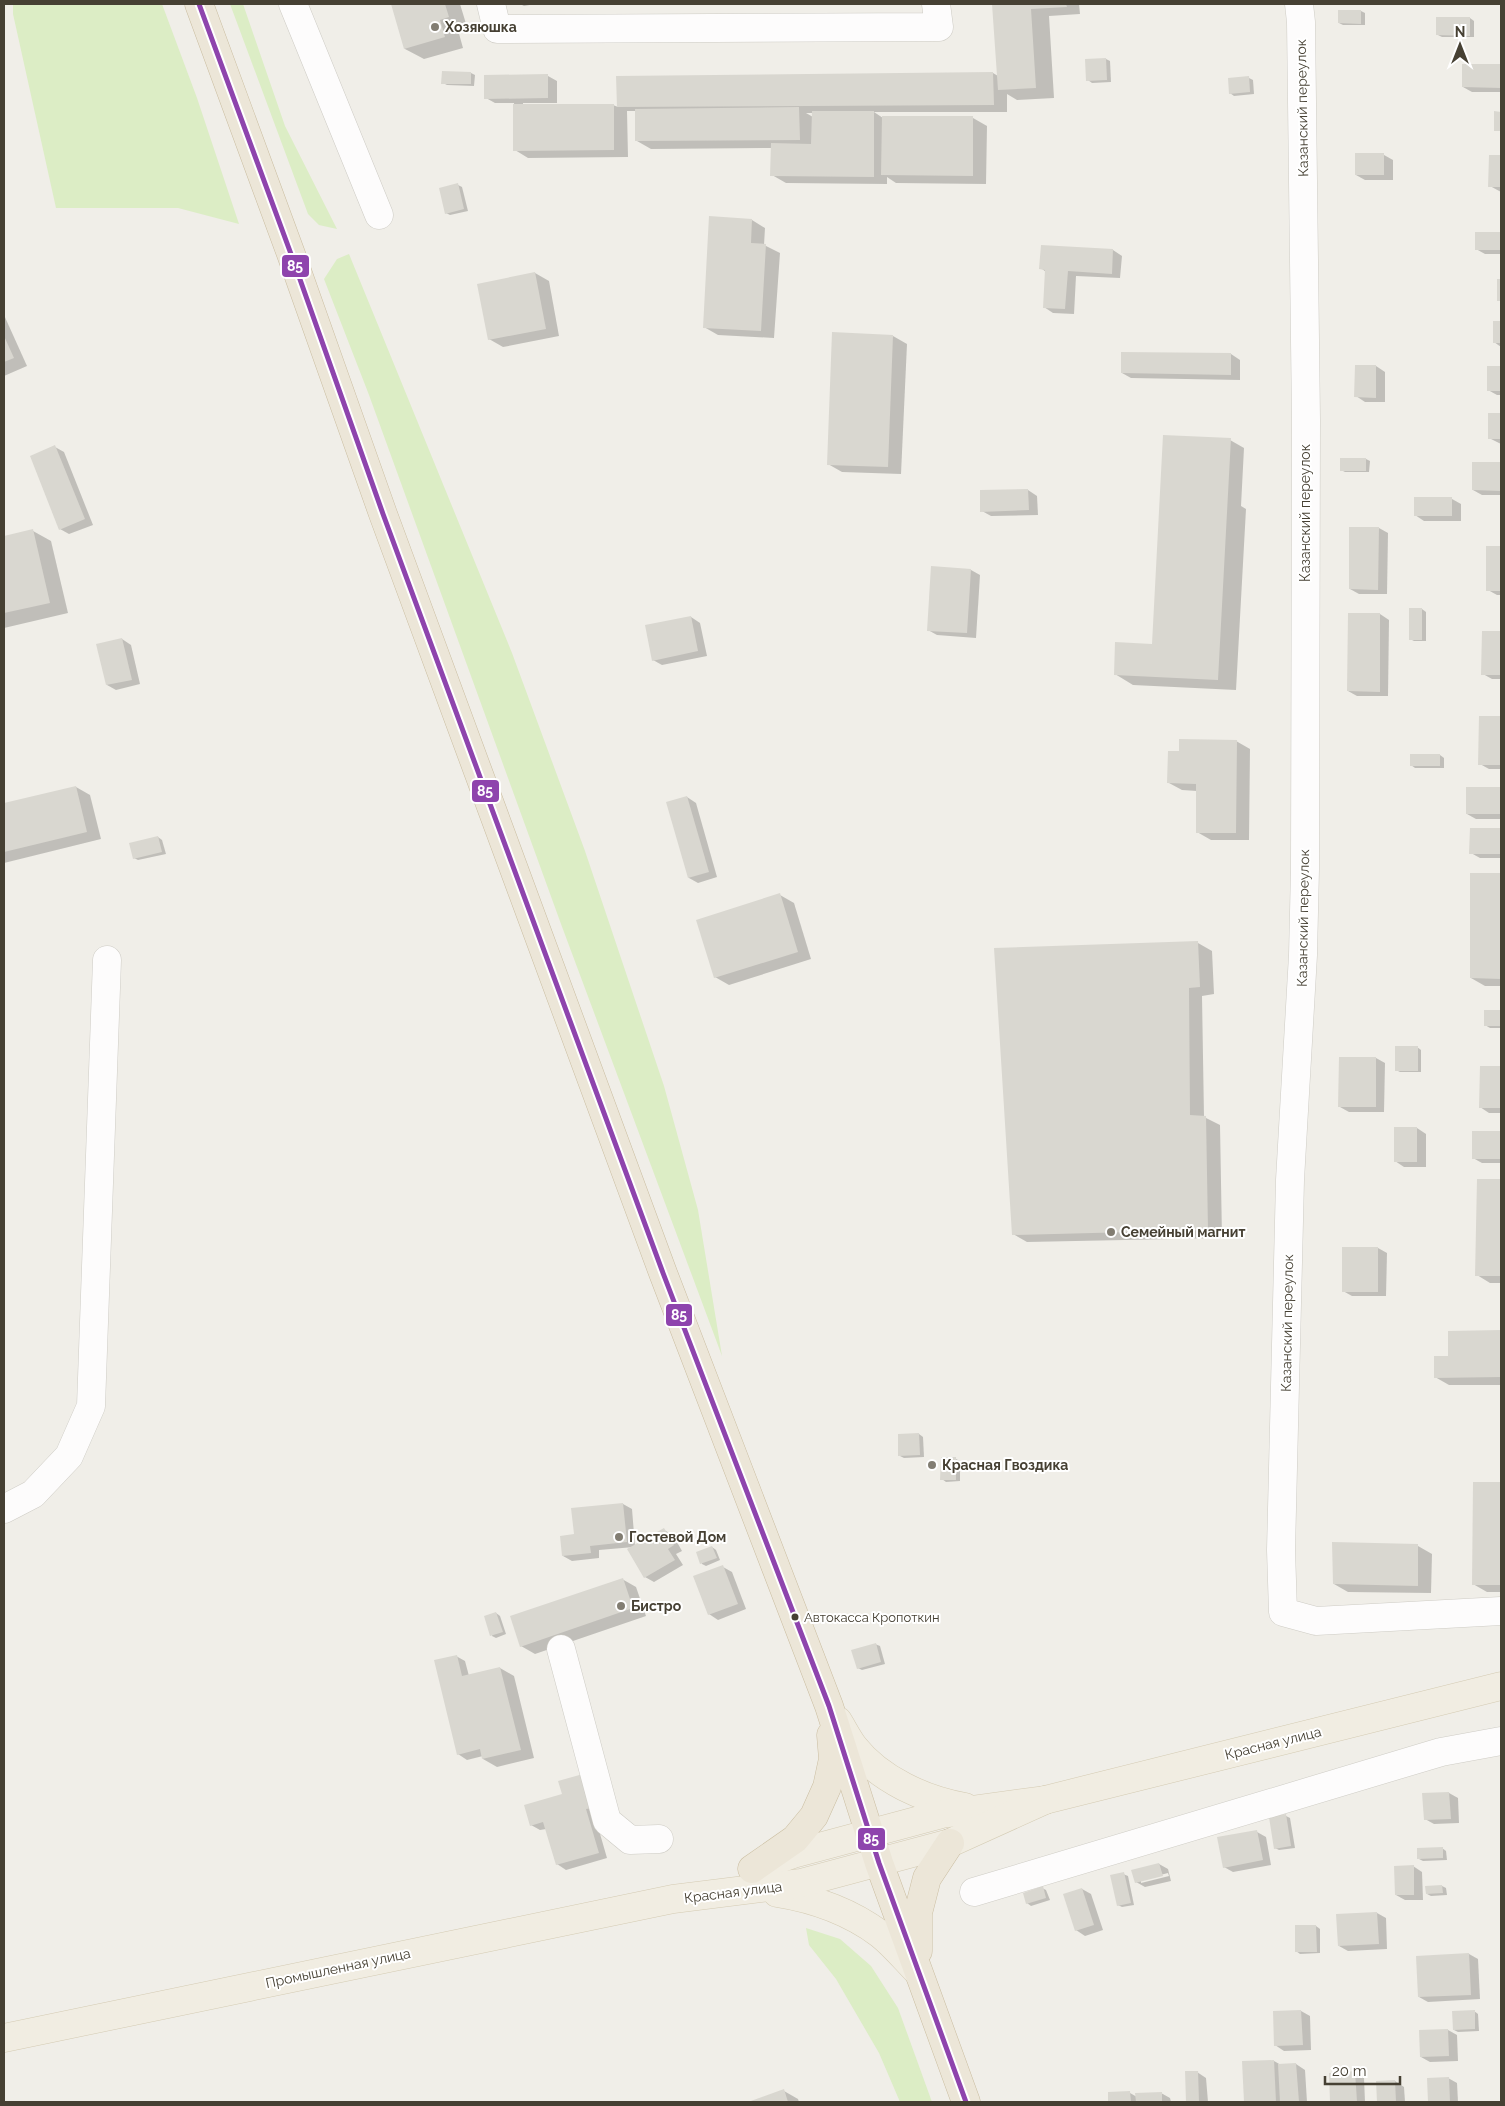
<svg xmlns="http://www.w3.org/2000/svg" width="1505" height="2106" font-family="Raleway,sans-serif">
	<rect width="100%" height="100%" fill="#f0eee8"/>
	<g fill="#dcedc5">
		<polygon points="13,4 162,4 197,98 239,224 178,208 56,208 13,14"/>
		<polygon points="230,4 243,4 285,126 337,229 319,225 308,214"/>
		<polygon points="349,254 512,653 585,851 664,1086 698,1210 722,1356 561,924 369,395 324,279 337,259"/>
		<polygon points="806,1928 840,1939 871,1966 898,2008 932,2102 900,2102 879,2053 836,1979 809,1945"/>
	</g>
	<g fill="#0003" fill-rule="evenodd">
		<polygon points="392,4 460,4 467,27 458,30 463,48 424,59 405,49"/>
		<polygon points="520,4 535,4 524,6"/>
		<path d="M993,4H1079L1080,14L1049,16L1054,98L1017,100L1007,94V112H874L883,118H973L987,126L986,184L896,183L887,177V184L786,183L772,175V148L651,149L637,141L636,111H627L628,157L528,158L515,150L514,103H495L486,98L548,76L557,81V103H523V106L613,105L618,107L617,78L993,73L998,76ZM806,113H813V117Z"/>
		<polygon points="1339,11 1361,11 1365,13 1365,25 1343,25 1339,23"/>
		<polygon points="1438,18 1470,18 1474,21 1474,37 1442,37 1438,35"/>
		<polygon points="1106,59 1110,61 1111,82 1092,83 1088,80"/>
		<polygon points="1463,65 1501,65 1501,92 1472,92 1463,87"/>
		<polygon points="471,73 475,75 474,86 447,85 443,83"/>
		<polygon points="1249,78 1253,80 1254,94 1234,96 1230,93"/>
		<polygon points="1384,155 1393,160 1393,180 1365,180 1356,175"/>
		<polygon points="1490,156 1501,156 1501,192 1490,186"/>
		<polygon points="458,185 462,187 468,211 450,215 446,213"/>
		<polygon points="752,220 765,228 764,245 780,253 774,338 718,335 704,327"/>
		<polygon points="1476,233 1501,233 1501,254 1485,254 1476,249"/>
		<polygon points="1042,246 1113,250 1122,256 1120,278 1076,276 1074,314 1053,313 1044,307 1046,272 1041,268"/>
		<polygon points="535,273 549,281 559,336 503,347 489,339"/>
		<polygon points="4,315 27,366 4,376"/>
		<polygon points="1494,322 1501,322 1501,347 1494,342"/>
		<polygon points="893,336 907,344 901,474 842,472 828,464"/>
		<polygon points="1231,354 1240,360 1240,380 1131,378 1122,373"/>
		<polygon points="1376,366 1385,372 1385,402 1365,402 1356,396"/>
		<polygon points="1488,367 1501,367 1501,395 1497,395 1488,390"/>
		<polygon points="1489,414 1501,414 1501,444 1489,438"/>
		<polygon points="1230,440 1244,448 1241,506 1246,509 1236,690 1133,685 1115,674 1153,646"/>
		<polygon points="55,447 64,452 93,525 69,534 60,529"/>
		<polygon points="1366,459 1370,461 1369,472 1345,472 1341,470"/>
		<polygon points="1473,463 1501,463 1501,495 1482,495 1473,490"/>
		<polygon points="1028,490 1037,496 1038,515 991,516 982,511 981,492"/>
		<polygon points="1452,499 1461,504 1461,521 1424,521 1415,515"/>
		<polygon points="1379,528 1388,533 1387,594 1359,594 1350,589"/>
		<polygon points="33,531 51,541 68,613 4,628 4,538"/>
		<polygon points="1488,547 1501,547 1501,595 1497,595 1488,590"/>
		<polygon points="932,567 971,570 980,575 976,638 937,635 928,630"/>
		<polygon points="1422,609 1426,612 1426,641 1414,641 1410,639"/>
		<polygon points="1380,614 1389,620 1388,696 1357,696 1348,691"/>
		<polygon points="691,617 700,623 707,656 662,665 653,660"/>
		<polygon points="1483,632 1501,632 1501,679 1492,679 1483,674"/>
		<polygon points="122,639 131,645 140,684 116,690 107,685"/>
		<polygon points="1480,717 1501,717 1501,769 1489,769 1480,764"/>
		<polygon points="1236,741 1250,749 1249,840 1211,840 1197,832 1197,791 1182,790 1169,783 1180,752"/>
		<polygon points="1440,755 1444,758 1444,768 1415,768 1411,765"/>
		<polygon points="76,787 90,795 101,839 4,863 4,804"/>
		<polygon points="1467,788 1501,789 1501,819 1476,819 1467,814"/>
		<polygon points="687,797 696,803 717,877 698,883 689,878"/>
		<polygon points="1471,829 1501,830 1501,858 1480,858 1471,853"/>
		<polygon points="158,837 162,840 166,854 138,860 134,858"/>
		<polygon points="1472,874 1501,875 1501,986 1485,986 1471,978"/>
		<polygon points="780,895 794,903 811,959 729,985 715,977"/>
		<polygon points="1198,943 1212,951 1214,994 1202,996 1204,1117 1220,1125 1222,1238 1027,1242 1013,1234"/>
		<polygon points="1486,1012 1501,1012 1501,1028 1490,1028 1485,1025"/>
		<polygon points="1417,1047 1421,1050 1421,1072 1400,1072 1396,1070"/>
		<polygon points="1376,1058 1385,1063 1384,1112 1349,1112 1340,1107"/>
		<polygon points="1481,1067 1501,1067 1501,1113 1489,1113 1480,1107"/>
		<polygon points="1417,1128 1426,1134 1426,1167 1404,1167 1395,1161"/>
		<polygon points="1474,1133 1501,1133 1501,1163 1482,1163 1473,1158"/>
		<polygon points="1478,1180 1501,1180 1501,1283 1490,1283 1477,1275"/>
		<polygon points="1378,1248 1387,1253 1386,1296 1352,1296 1343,1291"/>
		<polygon points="1449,1332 1501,1332 1501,1385 1449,1385 1435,1377 1449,1357"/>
		<polygon points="919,1434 923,1437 924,1457 904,1458 900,1456"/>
		<polygon points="942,1459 956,1459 960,1461 960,1481 946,1482 942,1479"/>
		<polygon points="1474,1484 1501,1484 1501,1592 1487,1592 1473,1584"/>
		<polygon points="623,1504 632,1509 635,1546 664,1530 673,1535 682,1551 676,1554 683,1565 654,1582 645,1577 634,1547 599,1550 599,1558 572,1561 563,1556 575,1535"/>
		<polygon points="1418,1546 1432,1554 1431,1593 1348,1592 1334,1584"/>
		<polygon points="712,1547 716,1550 720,1560 706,1566 702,1564 698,1553"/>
		<polygon points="723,1567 732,1572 746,1609 718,1620 709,1614"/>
		<polygon points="622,1579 636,1587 646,1616 535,1654 521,1646"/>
		<polygon points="496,1613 500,1616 506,1634 496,1638 492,1636"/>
		<polygon points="875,1644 880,1646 885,1664 862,1670 858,1668"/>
		<polygon points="456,1656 465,1661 469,1676 500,1668 514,1676 534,1758 497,1767 483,1759 483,1756 467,1760 458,1754"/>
		<polygon points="583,1775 607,1858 566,1870 557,1864 546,1829 540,1830 531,1825"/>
		<polygon points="1449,1793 1458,1798 1459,1823 1434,1824 1425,1819"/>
		<polygon points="1286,1816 1290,1818 1295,1848 1279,1850 1275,1848"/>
		<polygon points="1257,1832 1266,1837 1271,1865 1233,1872 1224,1867"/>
		<polygon points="1442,1848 1446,1851 1447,1860 1423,1861 1419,1859"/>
		<path d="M1159,1864L1168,1869L1171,1881L1145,1887L1136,1882ZM1168,1873L1169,1876L1141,1883V1880Z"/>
		<polygon points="1413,1866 1422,1872 1423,1900 1405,1900 1396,1895"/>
		<polygon points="1123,1874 1128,1876 1134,1905 1122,1907 1118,1905"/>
		<polygon points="1442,1886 1446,1888 1447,1895 1431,1896 1427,1894"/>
		<polygon points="1042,1888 1046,1890 1050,1900 1031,1906 1027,1903"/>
		<polygon points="1082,1889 1091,1894 1103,1930 1085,1936 1076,1930"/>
		<polygon points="1377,1913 1386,1918 1387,1949 1348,1951 1339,1946"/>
		<polygon points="1316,1926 1320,1929 1320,1953 1300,1954 1296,1951"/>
		<polygon points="1469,1954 1478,1959 1480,1999 1428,2002 1419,1997"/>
		<polygon points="1301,2011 1310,2016 1311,2050 1284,2051 1275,2045 1274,2012"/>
		<polygon points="1474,2011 1478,2014 1479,2031 1458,2032 1454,2030"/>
		<polygon points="1448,2030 1457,2035 1458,2061 1430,2062 1421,2057"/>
		<polygon points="1274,2061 1281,2065 1296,2064 1305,2070 1307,2102 1245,2102 1243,2063"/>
		<polygon points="1197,2072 1206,2078 1208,2102 1187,2102 1186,2073"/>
		<polygon points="1355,2073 1364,2078 1365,2102 1332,2102 1330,2074"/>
		<polygon points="1448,2078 1457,2083 1458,2102 1430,2102 1428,2079"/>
		<polygon points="1395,2081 1404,2087 1405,2102 1379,2102 1378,2083"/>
		<polygon points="784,2091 798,2099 799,2102 751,2102"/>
		<polygon points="1109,2093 1130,2093 1137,2097 1161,2093 1170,2098 1171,2102 1109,2102"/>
	</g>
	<g fill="#d9d7d0">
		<polygon points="391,4 445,4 449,17 440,20 445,37 404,49"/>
		<polygon points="992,4 1066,4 1067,7 1031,9 1036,88 998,90"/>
		<polygon points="1338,10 1361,10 1361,24 1338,23"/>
		<polygon points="1436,17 1470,17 1470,36 1436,35"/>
		<polygon points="1106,58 1107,80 1086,81 1085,59"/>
		<polygon points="1462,64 1501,64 1501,88 1462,87"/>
		<polygon points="442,71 471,72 471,84 441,84"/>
		<polygon points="993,72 994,105 617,107 616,76"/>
		<polygon points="548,74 548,98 484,99 484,75"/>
		<polygon points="1249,76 1250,92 1229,94 1228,78"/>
		<polygon points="513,104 614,104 614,150 513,151"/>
		<polygon points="799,107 800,140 635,141 635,109"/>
		<polygon points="812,111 874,111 874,177 770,176 771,143 811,144"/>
		<polygon points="1494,111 1501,112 1501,131 1494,131"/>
		<polygon points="882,116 973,116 973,176 881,175"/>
		<rect x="1355" y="153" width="29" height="22"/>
		<polygon points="1489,155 1501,155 1501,187 1488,187"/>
		<polygon points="458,183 464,209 445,214 439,188"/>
		<polygon points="709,216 752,219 751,243 766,244 761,331 703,328"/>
		<rect x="1475" y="232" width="26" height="18"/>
		<polygon points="1041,245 1113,249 1112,274 1068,271 1065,309 1043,308 1045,270 1039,269"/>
		<polygon points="535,272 546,329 488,340 477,284"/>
		<rect x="1497" y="279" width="4" height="22"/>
		<rect x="1493" y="321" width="8" height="22"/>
		<polygon points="832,332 893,335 888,467 827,465"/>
		<polygon points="4,336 14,358 4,362"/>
		<polygon points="1121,352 1231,353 1231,375 1121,373"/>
		<polygon points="1355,365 1376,365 1376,398 1354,397"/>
		<rect x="1487" y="366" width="14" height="25"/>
		<rect x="1488" y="413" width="13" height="26"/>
		<polygon points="1163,435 1231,438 1218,680 1114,675 1115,642 1152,644"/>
		<polygon points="55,445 85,519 59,530 30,456"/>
		<rect x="1340" y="458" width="26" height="13"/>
		<polygon points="1472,462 1501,462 1501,491 1472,490"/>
		<polygon points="1028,489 1029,510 980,512 980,490"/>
		<rect x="1414" y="497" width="38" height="19"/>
		<polygon points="1349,527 1379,527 1378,590 1349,589"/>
		<polygon points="33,529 50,603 4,613 4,536"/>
		<rect x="1486" y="546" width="15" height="45"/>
		<polygon points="931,566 971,569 967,633 927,631"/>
		<rect x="1409" y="608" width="13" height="32"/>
		<polygon points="1348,613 1380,613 1380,692 1347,691"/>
		<polygon points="691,616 698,651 652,661 645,625"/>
		<polygon points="1482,631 1501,631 1501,675 1481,675"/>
		<polygon points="122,638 132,680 106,685 96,644"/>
		<polygon points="1479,716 1501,716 1501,765 1478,765"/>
		<polygon points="1179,739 1237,740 1236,833 1196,833 1196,784 1167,783 1168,751 1179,751"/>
		<rect x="1410" y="754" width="30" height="12"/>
		<polygon points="76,786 87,832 4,852 4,803"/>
		<rect x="1466" y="787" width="35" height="27"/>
		<polygon points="687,796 709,872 688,878 666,802"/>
		<polygon points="1470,828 1501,828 1501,854 1469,854"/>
		<polygon points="158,836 162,852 133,859 129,843"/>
		<polygon points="1470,873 1501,873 1501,979 1470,978"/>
		<polygon points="780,893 798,952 714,978 696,920"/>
		<polygon points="1198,941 1200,987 1189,988 1190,1115 1206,1116 1208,1230 1012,1235 994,948"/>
		<rect x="1484" y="1010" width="17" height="16"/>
		<rect x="1395" y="1046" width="23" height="25"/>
		<polygon points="1339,1057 1376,1057 1376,1107 1338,1107"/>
		<polygon points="1480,1066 1501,1066 1501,1108 1479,1108"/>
		<rect x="1394" y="1127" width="23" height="35"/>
		<rect x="1472" y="1131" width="29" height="28"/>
		<polygon points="1477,1179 1501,1179 1501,1276 1475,1276"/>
		<rect x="1342" y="1247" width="36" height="45"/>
		<polygon points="1501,1330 1501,1377 1434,1378 1434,1356 1448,1356 1448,1331"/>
		<polygon points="919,1433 920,1455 898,1456 898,1434"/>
		<polygon points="941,1457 956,1457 956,1480 940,1480"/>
		<polygon points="1473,1482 1501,1482 1501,1585 1472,1585"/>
		<polygon points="623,1503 627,1542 590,1546 591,1553 562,1556 560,1536 574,1534 571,1508"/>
		<polygon points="664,1528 674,1545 668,1549 675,1560 644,1578 627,1549"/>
		<polygon points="1332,1542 1418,1544 1418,1586 1333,1584"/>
		<polygon points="712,1546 717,1558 700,1564 696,1552"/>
		<polygon points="723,1565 738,1604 708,1615 693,1576"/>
		<polygon points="623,1578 633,1608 520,1647 510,1616"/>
		<polygon points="496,1612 503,1632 490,1636 484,1616"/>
		<polygon points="876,1643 881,1662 857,1669 851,1650"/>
		<polygon points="457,1655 462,1676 500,1667 521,1750 482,1759 480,1749 457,1755 434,1660"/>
		<polygon points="583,1774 593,1808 586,1809 599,1853 556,1865 543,1822 530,1826 524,1805 562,1794 558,1781"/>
		<polygon points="1449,1792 1451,1819 1424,1820 1422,1793"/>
		<polygon points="1286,1814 1291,1846 1274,1849 1269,1817"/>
		<polygon points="1257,1830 1263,1860 1223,1868 1217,1837"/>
		<polygon points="1443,1847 1443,1858 1417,1859 1417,1848"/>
		<polygon points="1159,1863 1163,1876 1135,1883 1131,1870"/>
		<polygon points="1414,1865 1414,1895 1395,1895 1394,1866"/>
		<polygon points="1124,1872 1131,1903 1117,1906 1110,1875"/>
		<polygon points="1442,1885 1443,1893 1426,1894 1425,1886"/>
		<polygon points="1043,1886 1046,1898 1026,1904 1023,1893"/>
		<polygon points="1082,1888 1094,1925 1075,1931 1063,1894"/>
		<polygon points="1377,1912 1379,1944 1338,1946 1336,1914"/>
		<polygon points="1295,1925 1316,1925 1317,1952 1295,1952"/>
		<polygon points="1469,1953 1471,1995 1418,1997 1416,1956"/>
		<polygon points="1301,2010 1303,2045 1274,2046 1273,2011"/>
		<polygon points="1475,2010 1475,2029 1453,2030 1452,2011"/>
		<polygon points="1448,2029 1449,2056 1420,2057 1419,2030"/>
		<polygon points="1274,2060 1276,2102 1244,2102 1242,2061"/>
		<polygon points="1296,2063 1299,2102 1280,2102 1278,2064"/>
		<polygon points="1185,2071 1198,2071 1199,2102 1186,2102"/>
		<polygon points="1355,2071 1357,2102 1330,2102 1329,2073"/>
		<polygon points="1449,2077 1450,2102 1428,2102 1427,2078"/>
		<polygon points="1395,2080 1396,2102 1377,2102 1376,2081"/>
		<polygon points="784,2089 788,2102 748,2102"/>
		<polygon points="1130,2091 1131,2102 1108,2102 1108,2092"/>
		<polygon points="1162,2092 1162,2102 1136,2102 1135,2093"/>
	</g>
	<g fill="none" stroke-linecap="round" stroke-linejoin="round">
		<g stroke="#ceccc5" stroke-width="29">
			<g id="minor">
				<polyline points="293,4 379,215"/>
				<polyline points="491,4 497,29 939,27 936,4"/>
				<polyline points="1299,4 1301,22 1306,420 1305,869 1303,955 1290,1180 1281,1550 1283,1612 1316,1621 1501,1611"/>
				<polyline points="4,1509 33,1494 69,1456 91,1406 107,960"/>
				<polyline points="561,1649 607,1821 630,1840 659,1839"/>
				<polyline points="974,1892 1441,1752 1501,1741"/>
			</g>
		</g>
		<g stroke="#d4cbb3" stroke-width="29">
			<g id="major">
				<path d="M838,1721C843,1729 848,1739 854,1747C880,1780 925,1800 965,1807"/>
				<polyline points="765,1864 793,1854 942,1814 1045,1800 1501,1686"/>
				<path d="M777,1893C815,1899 849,1911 880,1934C894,1945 906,1960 918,1972"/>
				<polyline points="4,2038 673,1899 801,1883 950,1843 1045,1800"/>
			</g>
		</g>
		<g stroke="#cabda0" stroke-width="29">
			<g id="highway">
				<polyline points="199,4 291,254 383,514 663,1273 829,1706 879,1863 966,2102"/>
				<polyline points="752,1869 795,1839 814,1816 827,1787 833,1759 831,1735"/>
				<polyline points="918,1951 918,1913 927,1878 950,1843"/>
			</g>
		</g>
		<use href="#minor" stroke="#fdfcfc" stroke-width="28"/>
		<use href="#major" stroke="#f1ede2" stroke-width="28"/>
		<use href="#highway" stroke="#ece6d8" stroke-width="28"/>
		<g stroke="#fff" stroke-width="9">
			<polyline id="bus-1" points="199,4 291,254 383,514 663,1273 829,1706 879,1863 966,2102"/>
		</g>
		<use href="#bus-1" stroke="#8e44ad" stroke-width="5"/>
	</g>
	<g fill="#827d72" stroke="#fff" stroke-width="2">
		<circle cx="435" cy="27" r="5"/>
		<circle cx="1111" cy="1232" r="5"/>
		<circle cx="932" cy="1465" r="5"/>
		<circle cx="619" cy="1537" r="5"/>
		<circle cx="621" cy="1606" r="5"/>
	</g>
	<circle fill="#464033" stroke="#fff" stroke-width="2" cx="795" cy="1617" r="4.5"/>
	<g text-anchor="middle" stroke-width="4" stroke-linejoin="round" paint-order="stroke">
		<g font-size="13" fill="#464033" stroke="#fff" text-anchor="start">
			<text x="804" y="1622">Автокасса Кропоткин</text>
		</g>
		<g font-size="14" font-weight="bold" fill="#464033" stroke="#fff" text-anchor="start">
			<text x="445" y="32">Хозяюшка</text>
			<text x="1121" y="1237">Семейный магнит</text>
			<text x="942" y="1470">Красная Гвоздика</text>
			<text x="629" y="1542">Гостевой Дом</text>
			<text x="631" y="1611">Бистро</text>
		</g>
		<g font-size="14" fill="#464033" stroke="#fff">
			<text transform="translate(1302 108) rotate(-91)" y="5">Казанский переулок</text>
			<text transform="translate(1305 513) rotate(-90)" y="5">Казанский переулок</text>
			<text transform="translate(1303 918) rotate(-89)" y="5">Казанский переулок</text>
			<text transform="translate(1287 1323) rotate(-89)" y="5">Казанский переулок</text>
			<text transform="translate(1273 1743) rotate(-14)" y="5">Красная улица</text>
			<text transform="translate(733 1892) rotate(-7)" y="5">Красная улица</text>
			<text transform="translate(338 1968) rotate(-12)" y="5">Промышленная улица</text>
		</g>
	</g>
	<g stroke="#fff" stroke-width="2">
		<rect x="281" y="254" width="29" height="24" rx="5" fill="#8e44ad"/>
		<rect x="471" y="779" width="29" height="24" rx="5" fill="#8e44ad"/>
		<rect x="665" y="1303" width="28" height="24" rx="5" fill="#8e44ad"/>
		<rect x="857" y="1827" width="29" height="24" rx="5" fill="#8e44ad"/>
	</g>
	<g font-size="14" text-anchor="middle" font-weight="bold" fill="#fff">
		<text x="295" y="271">85</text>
		<text x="485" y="796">85</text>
		<text x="679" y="1320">85</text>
		<text x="871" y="1844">85</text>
	</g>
	<rect width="1505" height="2106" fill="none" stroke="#464033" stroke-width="10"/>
	<g transform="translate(1460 45)" stroke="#ffffff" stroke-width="4" paint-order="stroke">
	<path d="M0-4L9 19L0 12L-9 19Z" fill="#464033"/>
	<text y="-8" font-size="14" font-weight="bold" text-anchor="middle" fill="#464033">N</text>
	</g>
	<path d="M1325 2076v8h75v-8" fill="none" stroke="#464033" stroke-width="2.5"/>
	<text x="1332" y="2076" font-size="15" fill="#464033" stroke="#ffffff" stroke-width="4" paint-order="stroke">20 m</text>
</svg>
